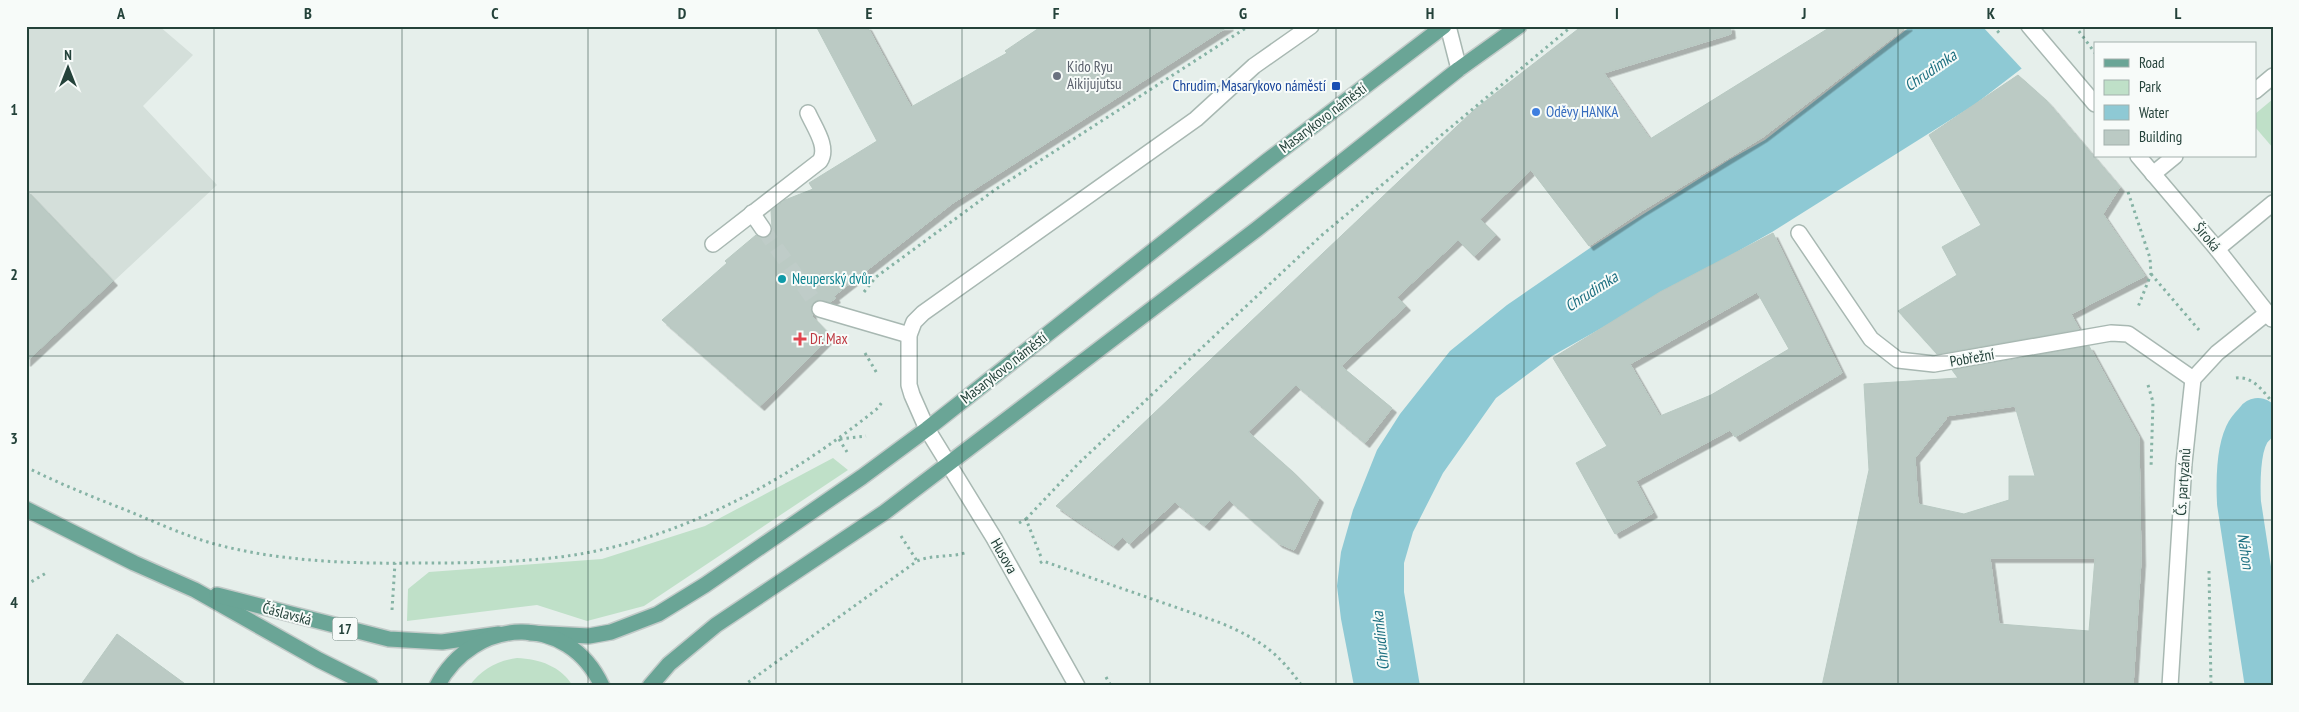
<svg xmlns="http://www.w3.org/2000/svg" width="2299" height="712" font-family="'PT Sans Narrow',sans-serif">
	<defs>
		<filter id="shadow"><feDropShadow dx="4.5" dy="4.5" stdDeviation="0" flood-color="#0004"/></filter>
	</defs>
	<rect width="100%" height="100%" fill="#e6efeb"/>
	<polygon fill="#d4dfda" points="26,26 159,26 193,55 143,106 217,185 26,363"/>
	<g fill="#bfe0c8">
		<polygon points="2273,99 2273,148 2255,127 2255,114"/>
		<polygon points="833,458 848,470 644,606 587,621 537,605 407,621 408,589 429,572 602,559 705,526"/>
		<path d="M517,658C540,659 560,666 573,686H469C482,669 496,661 517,658Z"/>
	</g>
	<polygon fill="#8ec9d4" points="1911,26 2077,26 1974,105 1772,232 1552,356 1496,398 1443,473 1413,532 1404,563 1404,592 1420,686 1354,686 1341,619 1337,586 1341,552 1353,510 1377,450 1400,414 1450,351 1507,305 1590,248 1729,160 1765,140"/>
	<polygon fill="#e6efeb" points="1982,26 2080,26 2024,71"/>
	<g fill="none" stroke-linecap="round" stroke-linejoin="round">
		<path stroke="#8ec9d4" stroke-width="44" d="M2258,420C2255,424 2250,428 2248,432C2238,449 2238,483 2239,503L2267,686"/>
	</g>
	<g fill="#bbcac4" stroke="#b8c9c2" fill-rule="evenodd" filter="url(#shadow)">
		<polygon points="816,26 867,26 911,107 1007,53 1005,51 1042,26 1229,26 953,203 834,296 836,298 830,302 818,300 814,302 811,307 812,316 831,336 760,406 662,320 727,263 725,261 756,235 763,238 769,236 772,229 771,211 785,200 813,189 809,183 877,141"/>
		<polygon points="1582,26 1730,26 1731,34 1604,73 1650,139 1832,26 1908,26 1763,137 1640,212 1589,246 1531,170 1480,219 1496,235 1474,256 1458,240 1397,297 1406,306 1341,366 1392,408 1365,443 1296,385 1248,432 1293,472 1319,498 1294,550 1278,543 1229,500 1205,526 1175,502 1129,544 1123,537 1114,546 1056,506 1474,110"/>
		<polygon points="2018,75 2046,100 2120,187 2103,214 2145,276 2071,314 2079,329 1937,354 1898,311 1957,275 1942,247 1981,225 1929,135"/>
		<polygon points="26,190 113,281 26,362"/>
		<path d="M1773,233L1842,373L1735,437L1730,430L1636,481L1653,513L1615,534L1576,463L1607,446L1553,358L1660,292ZM1757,292L1789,349L1711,395L1660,416L1630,364Z"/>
		<path d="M2089,346L2139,437L2141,561L2133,686H1822L1869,470L1864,384L1958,378L1952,370ZM2015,406L2035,476H2009V500L1964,514L1918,504L1915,458L1946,419V416ZM1990,558H2095L2089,631L1999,624Z"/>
		<polygon points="117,634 188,686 80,686"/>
	</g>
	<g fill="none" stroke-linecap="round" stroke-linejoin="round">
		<polyline stroke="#bfccc8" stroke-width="15" stroke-dasharray="15 8" stroke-linecap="butt" points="763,229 820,309"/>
		<g stroke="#a8b8b2" stroke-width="18">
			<g id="minor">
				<polyline points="1448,26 1459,69"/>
				<polyline points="2029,26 2095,104"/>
				<polyline points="2255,91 2273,76"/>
				<polyline points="2138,156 2217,249 2272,319"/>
				<polyline points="2153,174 2175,156"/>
				<polyline points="752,213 763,229"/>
				<polyline points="1799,233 1871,339 1898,360 1934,364 2111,333 2128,334 2193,379"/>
				<path d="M713,244L820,161C829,147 814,127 808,113"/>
				<polyline points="2217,249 2273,203"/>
				<polyline points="820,309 909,335"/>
				<polyline points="1077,686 994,538 927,429 912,395 909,385 909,335 914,322 923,313 1196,119 1254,66 1311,26"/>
				<polyline points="2170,686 2184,463 2193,379 2217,353 2267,313"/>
			</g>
		</g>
		<g stroke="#c2cac8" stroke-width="18">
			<g id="major">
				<polyline points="26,509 134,563 195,590 319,660 371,686"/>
				<polyline points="217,595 389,639 442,642 499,634"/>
				<polyline points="530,633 589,636 611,632 658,614 705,585 862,477 927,429 1267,161 1444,26"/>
				<path d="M437,686C474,616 568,612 602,686"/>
				<polyline points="650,686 669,664 716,625 885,512 1257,229 1459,69 1519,26"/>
			</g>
		</g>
		<g stroke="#86b3a5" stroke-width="3" stroke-dasharray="2.5 4" stroke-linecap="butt">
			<polyline points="1993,26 2001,35"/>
			<polyline points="2075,26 2095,53"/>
			<polyline points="2128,192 2150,258 2151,274 2138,307"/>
			<polyline points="2151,274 2199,330"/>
			<polyline points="864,292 876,277 996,189 1249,26"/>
			<polyline points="865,353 878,375"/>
			<path d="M2236,378C2253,376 2263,391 2273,403"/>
			<polyline points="2148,385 2153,402 2151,468"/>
			<polyline points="839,439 847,452"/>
			<polyline points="840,439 866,436"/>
			<path d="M26,467C60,484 95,498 131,512C157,523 184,535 211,543C276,561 347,564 415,563C467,563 521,563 574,555C686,537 790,479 878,408L882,402"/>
			<polyline points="1026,519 1079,463 1322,235 1572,26"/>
			<polyline points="1019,523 1026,519 1041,557"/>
			<polyline points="901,536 917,561"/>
			<path d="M1040,563L1043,561L1221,623C1260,640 1277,651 1302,686"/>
			<polyline points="2209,571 2211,686"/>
			<polyline points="26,585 46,573"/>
			<polyline points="392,610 395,563"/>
			<polyline points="1106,677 1111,686"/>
			<path d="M743,686L917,561C934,554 951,558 968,552"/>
		</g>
		<use href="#minor" stroke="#fff" stroke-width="15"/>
		<use href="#major" stroke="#6aa596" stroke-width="15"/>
	</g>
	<path fill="none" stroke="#24423a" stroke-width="1" stroke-opacity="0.55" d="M214,26V686M402,26V686M588,26V686M776,26V686M962,26V686M1150,26V686M1336,26V686M1524,26V686M1710,26V686M1898,26V686M2084,26V686M26,192H2273M26,356H2273M26,520H2273"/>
	<circle fill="#6b7280" stroke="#f7fbf9" stroke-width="2" cx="1057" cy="76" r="5"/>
	<rect fill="#1a4fb4" stroke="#f7fbf9" stroke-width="2" x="1331" y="81" width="10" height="10" rx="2.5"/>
	<circle fill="#3f7fe0" stroke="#f7fbf9" stroke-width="2" cx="1536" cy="112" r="5"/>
	<circle fill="#0f9aa8" stroke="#f7fbf9" stroke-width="2" cx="782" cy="279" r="5"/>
	<path fill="#e0444e" stroke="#f7fbf9" stroke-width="2" d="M797.5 331.5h5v5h5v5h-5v5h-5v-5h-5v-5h5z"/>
	<g text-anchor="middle" stroke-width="4" stroke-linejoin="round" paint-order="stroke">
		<rect fill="#f7fbf9" stroke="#637a73" stroke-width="1" x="332.5" y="617.5" width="25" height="23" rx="4"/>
		<g font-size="14" font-weight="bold" fill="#24423a">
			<text x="345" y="634">17</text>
		</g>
		<g font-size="15" fill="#5b616d" stroke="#f7fbf9" text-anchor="start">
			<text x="1067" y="72">Kido Ryu<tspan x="1067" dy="17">Aikijujutsu</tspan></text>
		</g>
		<g font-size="15" fill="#164399" stroke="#f7fbf9" text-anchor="end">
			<text x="1326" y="91">Chrudim, Masarykovo náměstí</text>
		</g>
		<g font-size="15" fill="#366cbe" stroke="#f7fbf9" text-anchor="start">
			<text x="1546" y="117">Oděvy HANKA</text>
		</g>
		<g font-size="15" fill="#24423a" stroke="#f7fbf9">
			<text transform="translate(1323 118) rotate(-37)" y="5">Masarykovo náměstí</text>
			<text transform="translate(2207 237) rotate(50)" y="5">Široká</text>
			<text transform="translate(1972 358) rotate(-10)" y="5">Pobřežní</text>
			<text transform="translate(1004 368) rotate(-38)" y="5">Masarykovo náměstí</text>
			<text transform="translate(2183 482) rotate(-86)" y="5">Čs. partyzánů</text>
			<text transform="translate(1004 556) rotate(60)" y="5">Husova</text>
			<text transform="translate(287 614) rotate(15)" y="5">Čáslavská</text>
		</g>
		<g font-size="15" fill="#0d838f" stroke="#f7fbf9" text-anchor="start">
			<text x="792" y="284">Neuperský dvůr</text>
		</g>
		<g font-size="15" fill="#be3a42" stroke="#f7fbf9" text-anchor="start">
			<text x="810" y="344">Dr. Max</text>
		</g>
		<g font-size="16" font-style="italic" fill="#1c6f80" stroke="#f7fbf9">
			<text transform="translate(1930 70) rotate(-35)" y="6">Chrudimka</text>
			<text transform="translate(1591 291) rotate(-33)" y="6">Chrudimka</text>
			<text transform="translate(2246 551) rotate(81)" y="6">Náhon</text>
			<text transform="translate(1380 641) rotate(-96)" y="6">Chrudimka</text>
		</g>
	</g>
	<rect width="2299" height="712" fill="none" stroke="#f7fbf9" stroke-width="55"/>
	<rect x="2094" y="42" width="162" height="115" fill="#f7fbf9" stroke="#a3b1ad"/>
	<rect x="2104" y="59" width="25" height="8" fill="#6aa596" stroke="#a3b1ad"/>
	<text x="2139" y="68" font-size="15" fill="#24423a">Road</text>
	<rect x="2104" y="80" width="25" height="15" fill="#bfe0c8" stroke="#a3b1ad"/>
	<text x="2139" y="92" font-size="15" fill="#24423a">Park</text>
	<rect x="2104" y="105" width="25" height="15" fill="#8ec9d4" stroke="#a3b1ad"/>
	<text x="2139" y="118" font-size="15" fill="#24423a">Water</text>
	<rect x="2104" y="130" width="25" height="15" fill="#bbcac4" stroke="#a3b1ad"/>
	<text x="2139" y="142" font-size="15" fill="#24423a">Building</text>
	<g transform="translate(68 68)" stroke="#f7fbf9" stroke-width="4" paint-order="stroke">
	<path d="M0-4L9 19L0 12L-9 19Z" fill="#24423a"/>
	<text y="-8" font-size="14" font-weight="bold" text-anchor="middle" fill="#24423a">N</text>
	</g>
	<rect x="28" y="28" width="2244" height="656" fill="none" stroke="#24423a" stroke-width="2"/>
	<g font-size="16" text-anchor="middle" font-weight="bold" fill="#24423a">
		<text x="121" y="19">A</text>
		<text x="308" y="19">B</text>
		<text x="495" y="19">C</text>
		<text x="682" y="19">D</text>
		<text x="869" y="19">E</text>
		<text x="1056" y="19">F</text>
		<text x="1243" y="19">G</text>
		<text x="1430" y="19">H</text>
		<text x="1617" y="19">I</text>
		<text x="1804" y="19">J</text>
		<text x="1991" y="19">K</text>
		<text x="2178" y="19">L</text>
		<text x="14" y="115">1</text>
		<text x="14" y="280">2</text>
		<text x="14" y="444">3</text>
		<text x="14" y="608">4</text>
	</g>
</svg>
